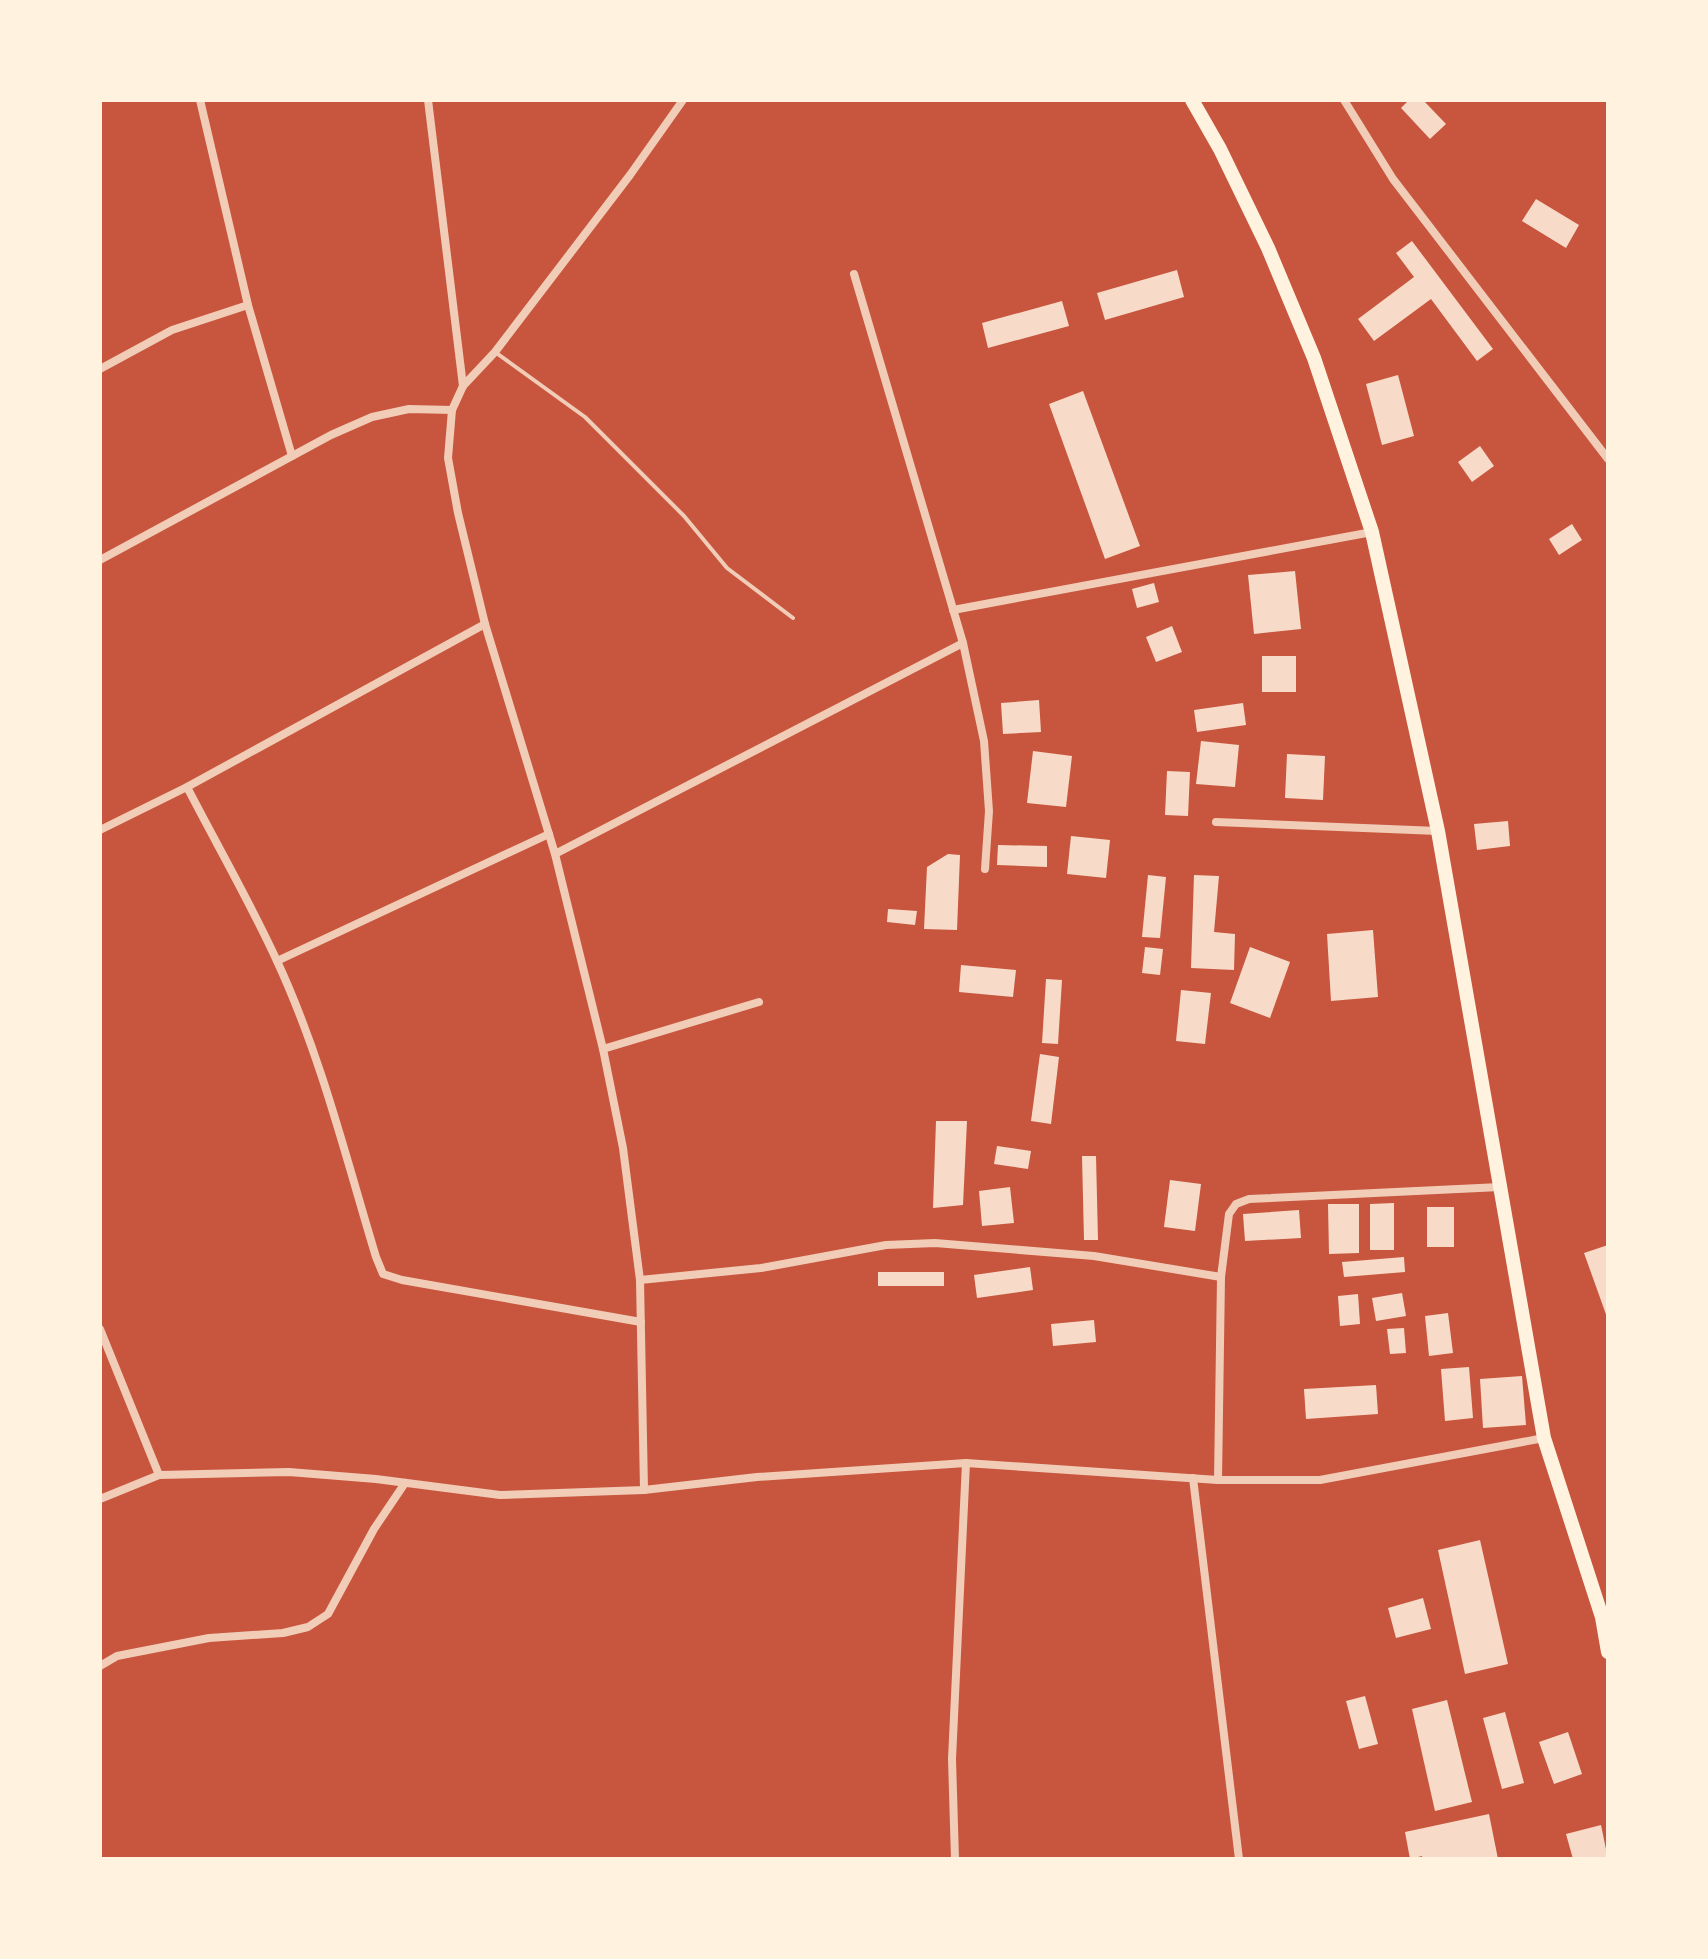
<svg xmlns="http://www.w3.org/2000/svg" width="1708" height="1959" font-family="Jost,sans-serif">
	<rect width="100%" height="100%" fill="#c8553d"/>
	<g fill="#f7dbc8">
		<polygon points="1409,100 1423,100 1446,124 1430,139 1401,108"/>
		<polygon points="1536,199 1579,225 1566,248 1522,221"/>
		<polygon points="1412,241 1493,349 1477,361 1431,299 1374,341 1358,319 1414,277 1396,253"/>
		<polygon points="1177,270 1184,297 1105,320 1097,293"/>
		<polygon points="1062,301 1069,326 988,348 982,323"/>
		<polygon points="1398,375 1414,436 1382,445 1366,384"/>
		<polygon points="1083,391 1140,546 1105,559 1049,404"/>
		<polygon points="1480,446 1494,466 1472,482 1458,462"/>
		<polygon points="1572,524 1582,540 1559,555 1549,539"/>
		<polygon points="1295,571 1301,629 1254,634 1248,575"/>
		<polygon points="1154,583 1159,602 1137,608 1132,589"/>
		<polygon points="1172,626 1182,652 1156,662 1146,637"/>
		<rect x="1262" y="656" width="34" height="36"/>
		<polygon points="1039,700 1041,732 1003,734 1001,703"/>
		<polygon points="1243,703 1246,725 1197,732 1194,710"/>
		<polygon points="1201,741 1239,745 1235,787 1196,784"/>
		<polygon points="1033,751 1072,756 1066,807 1027,803"/>
		<polygon points="1287,754 1325,756 1323,800 1285,798"/>
		<polygon points="1167,771 1190,772 1188,816 1165,815"/>
		<polygon points="1508,821 1510,846 1477,850 1474,824"/>
		<polygon points="1071,836 1110,840 1106,878 1067,874"/>
		<polygon points="998,845 1047,846 1047,867 997,865"/>
		<polygon points="948,854 960,855 957,930 924,929 927,867"/>
		<polygon points="1148,875 1166,877 1160,938 1142,937"/>
		<polygon points="1194,875 1219,876 1214,932 1235,934 1234,970 1191,968"/>
		<polygon points="888,909 917,911 915,925 887,922"/>
		<polygon points="1373,930 1378,997 1331,1001 1327,934"/>
		<polygon points="1145,947 1163,949 1160,975 1142,973"/>
		<polygon points="1250,947 1290,962 1270,1018 1230,1003"/>
		<polygon points="961,965 1016,970 1013,997 959,992"/>
		<polygon points="1046,979 1062,980 1058,1044 1042,1043"/>
		<polygon points="1181,990 1211,993 1205,1044 1176,1041"/>
		<polygon points="1040,1054 1059,1057 1051,1124 1031,1121"/>
		<polygon points="936,1121 967,1121 963,1205 933,1208"/>
		<polygon points="997,1146 1031,1151 1028,1169 994,1164"/>
		<polygon points="1082,1156 1096,1156 1098,1240 1084,1240"/>
		<polygon points="1170,1180 1201,1184 1195,1231 1164,1227"/>
		<polygon points="1010,1187 1014,1223 982,1226 979,1191"/>
		<polygon points="1394,1203 1394,1250 1370,1250 1370,1204"/>
		<polygon points="1328,1204 1359,1204 1359,1253 1329,1254"/>
		<rect x="1427" y="1207" width="27" height="40"/>
		<polygon points="1299,1210 1301,1238 1245,1241 1243,1214"/>
		<polygon points="1608,1245 1608,1320 1584,1253"/>
		<polygon points="1404,1257 1405,1272 1344,1277 1342,1262"/>
		<polygon points="1030,1267 1033,1290 977,1298 974,1275"/>
		<rect x="878" y="1272" width="66" height="14"/>
		<polygon points="1402,1293 1406,1316 1376,1321 1372,1298"/>
		<polygon points="1358,1294 1360,1324 1340,1326 1338,1296"/>
		<polygon points="1448,1313 1453,1353 1429,1356 1425,1316"/>
		<polygon points="1094,1320 1096,1342 1053,1346 1051,1324"/>
		<polygon points="1404,1328 1406,1353 1390,1354 1387,1329"/>
		<polygon points="1469,1367 1473,1418 1445,1421 1441,1369"/>
		<polygon points="1522,1376 1526,1425 1483,1428 1480,1379"/>
		<polygon points="1376,1385 1378,1414 1306,1419 1304,1389"/>
		<polygon points="1480,1540 1508,1664 1465,1674 1438,1550"/>
		<polygon points="1423,1598 1431,1629 1396,1638 1388,1608"/>
		<polygon points="1365,1696 1378,1744 1359,1749 1346,1701"/>
		<polygon points="1447,1700 1472,1802 1435,1811 1412,1709"/>
		<polygon points="1505,1712 1524,1783 1502,1789 1483,1718"/>
		<polygon points="1568,1732 1582,1774 1554,1784 1539,1742"/>
		<polygon points="1489,1814 1498,1859 1422,1859 1422,1856 1410,1859 1405,1832"/>
		<polygon points="1601,1825 1608,1859 1573,1859 1566,1834"/>
	</g>
	<g fill="none" stroke-linecap="round" stroke-linejoin="round">
		<polyline stroke="#f1ccb7" stroke-width="4" points="495,352 585,417 684,516 727,568 793,618"/>
		<g stroke="#f1ccb7" stroke-width="8">
			<polyline points="200,100 248,305 292,456"/>
			<polyline points="428,100 463,386"/>
			<polyline points="1344,100 1393,179 1608,459"/>
			<polyline points="854,274 963,643 984,741 989,811 985,869"/>
			<polyline points="100,369 172,330 248,305"/>
			<polyline points="100,560 331,435 372,417 409,409 452,410"/>
			<polyline points="953,610 1372,532"/>
			<path d="M187,787C217,845 250,902 277,961C321,1056 346,1158 376,1257L383,1274L402,1280L641,1322"/>
			<polyline points="1216,822 1438,831"/>
			<polyline points="100,830 187,787 485,624"/>
			<polyline points="555,854 963,643"/>
			<polyline points="277,961 549,834"/>
			<polyline points="603,1049 759,1002"/>
			<polyline points="640,1280 761,1268 886,1245 935,1243 1094,1256 1221,1277"/>
			<polyline points="100,1329 159,1475"/>
			<polyline points="1193,1478 1239,1859"/>
			<polyline points="1218,1480 1221,1277 1229,1214 1236,1204 1249,1199 1500,1187"/>
			<polyline points="644,1490 640,1280 623,1148 603,1049 555,854 485,624 458,513 448,458 452,410 463,386 495,352 630,175 683,100"/>
			<polyline points="100,1499 159,1475 289,1472 376,1479 500,1495 644,1490 757,1477 966,1463 1218,1480 1320,1480 1544,1438"/>
			<polyline points="100,1666 117,1656 209,1638 283,1633 308,1627 328,1614 374,1529 405,1483"/>
			<polyline points="955,1859 952,1759 966,1463"/>
		</g>
		<polyline stroke="#fff3e0" stroke-width="14" points="1192,100 1220,149 1268,248 1314,358 1372,532 1438,831 1544,1438 1602,1617 1608,1652"/>
	</g>
	<rect width="1708" height="1959" fill="none" stroke="#fff3e0" stroke-width="204"/>
</svg>
